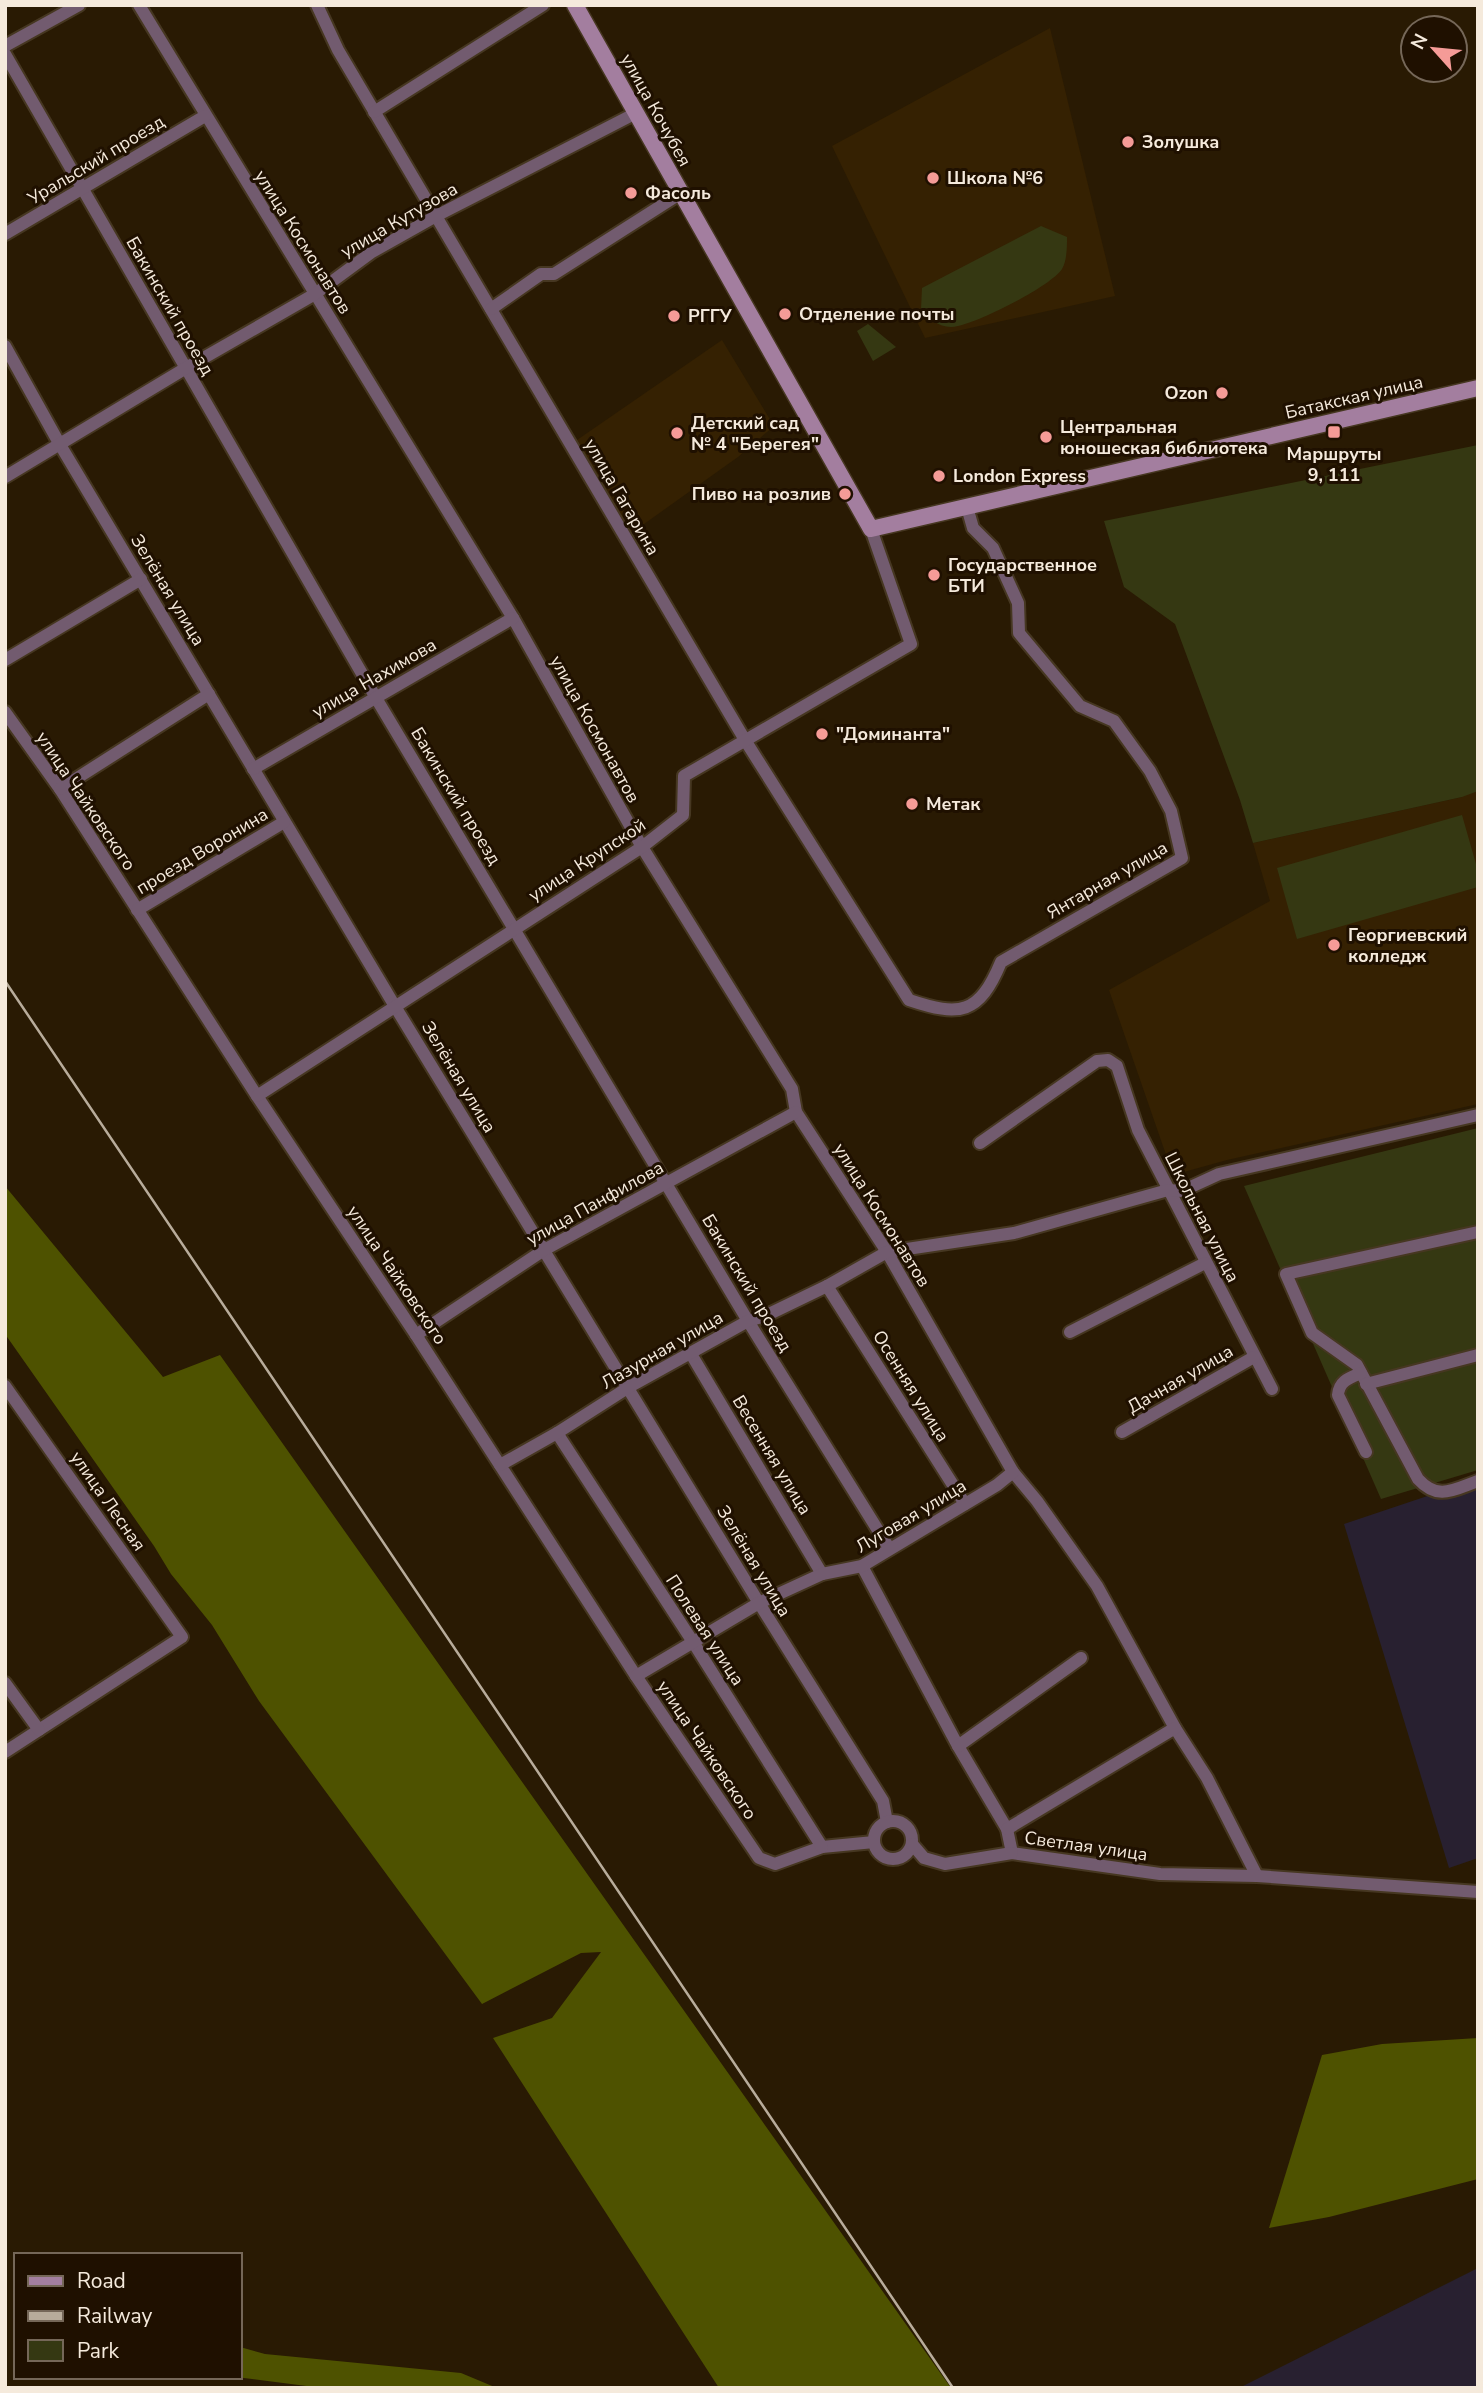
<svg xmlns="http://www.w3.org/2000/svg" width="1483" height="2393" font-family="'Nunito Sans',sans-serif">
	<rect width="100%" height="100%" fill="#291a03"/>
	<g fill="#282030">
		<polygon points="1478,1479 1478,1858 1449,1868 1344,1524"/>
		<polygon points="1478,2268 1478,2388 1239,2388"/>
	</g>
	<g fill="#352102">
		<polygon points="1050,28 1115,296 925,338 832,146"/>
		<polygon points="722,340 774,426 738,457 630,534 577,440"/>
		<polygon points="1478,720 1478,1104 1227,1160 1173,1175 1109,990 1270,901 1253,843 1462,797"/>
	</g>
	<g fill="#353812">
		<path d="M1041,226L1067,237C1067,246 1067,261 1062,269C1050,287 979,322 958,326C942,330 930,320 921,309L922,288Z"/>
		<polygon points="868,324 896,347 873,361 857,331"/>
		<polygon points="1478,445 1478,791 1462,797 1253,843 1240,800 1175,624 1124,587 1104,521"/>
		<polygon points="1462,815 1478,871 1478,887 1297,939 1277,868"/>
		<polygon points="1478,1128 1478,1470 1381,1499 1244,1186"/>
	</g>
	<g fill="#4e5200">
		<polygon points="5,1186 163,1377 220,1355 951,2388 719,2388 493,2038 552,2018 601,1952 581,1953 482,2004 259,1701 212,1625 171,1574 154,1546 5,1334"/>
		<polygon points="1478,2038 1478,2179 1329,2217 1269,2228 1322,2055 1382,2044"/>
		<polygon points="240,2347 265,2354 461,2373 497,2388 322,2388 236,2377 240,2377"/>
	</g>
	<g fill="none" stroke-linecap="round" stroke-linejoin="round">
		<g stroke="#463721" stroke-width="16">
			<g id="street">
				<polyline points="139,5 513,618 642,847 792,1089 796,1112 887,1252 1013,1472 1037,1501 1097,1586 1175,1728 1207,1778 1257,1876"/>
				<path d="M317,5L338,50L745,740L909,1000C960,1017 979,1015 1001,962L1182,858L1171,811L1150,771L1114,721L1080,706L1019,633L1018,603L993,548L973,528L967,507"/>
				<polyline points="5,46 79,5"/>
				<polyline points="5,54 376,698 748,1321 889,1548"/>
				<polyline points="374,112 543,5"/>
				<polyline points="5,234 205,116"/>
				<polyline points="491,309 541,274 554,274 681,193"/>
				<polyline points="5,346 59,443 396,1008 759,1603 883,1801 887,1822"/>
				<polyline points="5,477 186,368 315,294 372,252 436,216 636,113"/>
				<polyline points="5,660 141,579"/>
				<polyline points="5,712 60,789 257,1096 416,1335 636,1676 759,1858 775,1864 822,1847 874,1842"/>
				<polyline points="253,769 513,618"/>
				<polyline points="60,789 209,694"/>
				<polyline points="137,910 284,822"/>
				<polyline points="257,1096 642,847 683,815 684,776 911,644 871,529"/>
				<polyline points="980,1143 1097,1061 1108,1060 1117,1066 1138,1130 1272,1389"/>
				<path d="M1478,1232L1286,1274L1312,1333L1357,1365L1418,1479C1438,1501 1453,1490 1478,1481"/>
				<polyline points="827,1286 965,1504"/>
				<polyline points="1070,1332 1205,1263"/>
				<polyline points="416,1335 544,1250 796,1112"/>
				<polyline points="691,1354 822,1574"/>
				<path d="M1361,1373C1349,1378 1339,1381 1338,1395L1366,1452"/>
				<polyline points="1366,1384 1478,1355"/>
				<polyline points="5,1386 182,1637 5,1752"/>
				<polyline points="1122,1432 1254,1357"/>
				<polyline points="557,1433 693,1642 822,1847"/>
				<polyline points="500,1465 557,1433 629,1387 748,1321 765,1316 827,1286 887,1252 1014,1233 1168,1190 1182,1191 1219,1174 1478,1115"/>
				<polyline points="862,1566 958,1746 1007,1829 1012,1853 1160,1874 1257,1876 1478,1892"/>
				<polyline points="636,1676 759,1603 822,1574 862,1566 997,1485 1013,1472"/>
				<polyline points="5,1683 39,1730"/>
				<polyline points="958,1746 1081,1658"/>
				<circle cx="893" cy="1840" r="19"/>
				<polyline points="1007,1829 1175,1728"/>
				<polyline points="912,1844 924,1858 945,1864 1012,1853"/>
			</g>
		</g>
		<g stroke="#463721" stroke-width="19">
			<polyline id="secondary" points="575,5 871,529 1478,388"/>
		</g>
		<use href="#street" stroke="#725b6f" stroke-width="12"/>
		<use href="#secondary" stroke="#a37e9f" stroke-width="16"/>
		<polyline stroke="#b8ac9b" stroke-width="2.5" points="5,981 953,2388"/>
	</g>
	<g fill="#f59b97" stroke="#1f1000" stroke-width="2.5">
		<circle cx="1128" cy="142" r="7"/>
		<circle cx="933" cy="178" r="7"/>
		<circle cx="631" cy="193" r="7"/>
		<circle cx="785" cy="314" r="7"/>
		<circle cx="674" cy="316" r="7"/>
		<circle cx="1222" cy="393" r="7"/>
		<rect x="1327" y="425" width="14" height="14" rx="3.5"/>
		<circle cx="677" cy="433" r="7"/>
		<circle cx="1046" cy="437" r="7"/>
		<circle cx="939" cy="476" r="7"/>
		<circle cx="845" cy="494" r="7"/>
		<circle cx="934" cy="575" r="7"/>
		<circle cx="822" cy="734" r="7"/>
		<circle cx="912" cy="804" r="7"/>
		<circle cx="1334" cy="945" r="7"/>
	</g>
	<g text-anchor="middle" stroke-width="6" stroke-linejoin="round" paint-order="stroke">
		<g font-size="18" fill="#f5eadc" stroke="#1f1000">
			<text transform="translate(656 110) rotate(61)" y="6">улица Кочубея</text>
			<text transform="translate(96 160) rotate(-31)" y="6">Уральский проезд</text>
			<text transform="translate(399 220) rotate(-30)" y="6">улица Кутузова</text>
			<text transform="translate(303 242) rotate(58)" y="6">улица Космонавтов</text>
			<text transform="translate(170 306) rotate(60)" y="6">Бакинский проезд</text>
			<text transform="translate(1354 397) rotate(-13)" y="6">Батакская улица</text>
			<text transform="translate(622 497) rotate(60)" y="6">улица Гагарина</text>
			<text transform="translate(168 590) rotate(59)" y="6">Зелёная улица</text>
			<text transform="translate(374 678) rotate(-30)" y="6">улица Нахимова</text>
			<text transform="translate(595 729) rotate(61)" y="6">улица Космонавтов</text>
			<text transform="translate(456 796) rotate(59)" y="6">Бакинский проезд</text>
			<text transform="translate(86 801) rotate(56)" y="6">улица Чайковского</text>
			<text transform="translate(202 851) rotate(-31)" y="6">проезд Воронина</text>
			<text transform="translate(587 860) rotate(-33)" y="6">улица Крупской</text>
			<text transform="translate(1107 880) rotate(-30)" y="6">Янтарная улица</text>
			<text transform="translate(459 1077) rotate(59)" y="6">Зелёная улица</text>
			<text transform="translate(595 1203) rotate(-29)" y="6">улица Панфилова</text>
			<text transform="translate(882 1215) rotate(58)" y="6">улица Космонавтов</text>
			<text transform="translate(1202 1217) rotate(63)" y="6">Школьная улица</text>
			<text transform="translate(397 1275) rotate(56)" y="6">улица Чайковского</text>
			<text transform="translate(747 1283) rotate(59)" y="6">Бакинский проезд</text>
			<text transform="translate(662 1350) rotate(-30)" y="6">Лазурная улица</text>
			<text transform="translate(1180 1379) rotate(-30)" y="6">Дачная улица</text>
			<text transform="translate(911 1386) rotate(58)" y="6">Осенняя улица</text>
			<text transform="translate(772 1455) rotate(59)" y="6">Весенняя улица</text>
			<text transform="translate(108 1501) rotate(55)" y="6">улица Лесная</text>
			<text transform="translate(911 1516) rotate(-31)" y="6">Луговая улица</text>
			<text transform="translate(754 1561) rotate(59)" y="6">Зелёная улица</text>
			<text transform="translate(705 1630) rotate(57)" y="6">Полевая улица</text>
			<text transform="translate(707 1750) rotate(56)" y="6">улица Чайковского</text>
			<text transform="translate(1086 1846) rotate(8)" y="6">Светлая улица</text>
		</g>
		<g font-size="18" font-weight="bold" fill="#f5eadc" stroke="#1f1000" text-anchor="start">
			<text x="1142" y="148">Золушка</text>
			<text x="947" y="184">Школа №6</text>
			<text x="645" y="199">Фасоль</text>
			<text x="799" y="320">Отделение почты</text>
			<text x="688" y="322">РГГУ</text>
			<text x="1208" y="399" text-anchor="end">Ozon</text>
			<text x="691" y="429">Детский сад<tspan x="691" dy="21">№ 4 "Берегея"</tspan></text>
			<text x="1060" y="433">Центральная<tspan x="1060" dy="21">юношеская библиотека</tspan></text>
			<text x="1334" y="460" text-anchor="middle">Маршруты<tspan x="1334" dy="21">9, 111</tspan></text>
			<text x="953" y="482">London Express</text>
			<text x="831" y="500" text-anchor="end">Пиво на розлив</text>
			<text x="948" y="571">Государственное<tspan x="948" dy="21">БТИ</tspan></text>
			<text x="836" y="740">"Доминанта"</text>
			<text x="926" y="810">Метак</text>
			<text x="1348" y="941">Георгиевский<tspan x="1348" dy="21">колледж</tspan></text>
		</g>
	</g>
	<rect width="1483" height="2393" fill="none" stroke="#f5eadc" stroke-width="14"/>
	<rect x="14" y="2253" width="228" height="126" fill="#1f1000" stroke="#756758" stroke-width="2"/>
	<rect x="28" y="2276" width="35" height="10" fill="#a37e9f" stroke="#756758" stroke-width="2"/>
	<text x="77" y="2288" font-size="21" fill="#f5eadc">Road</text>
	<rect x="28" y="2311" width="35" height="10" fill="#b8ac9b" stroke="#756758" stroke-width="2"/>
	<text x="77" y="2323" font-size="21" fill="#f5eadc">Railway</text>
	<rect x="28" y="2340" width="35" height="21" fill="#353812" stroke="#756758" stroke-width="2"/>
	<text x="77" y="2358" font-size="21" fill="#f5eadc">Park</text>
	<g transform="translate(1434 49) rotate(297)"><circle r="33" fill="#1f1000" stroke="#756758" stroke-width="2"/>
	<path d="M0-5L12 26L0 18L-12 26Z" fill="#f59b97"/>
	<text y="-10" font-size="19" font-weight="bold" text-anchor="middle" fill="#f5eadc">N</text>
	</g>
</svg>
